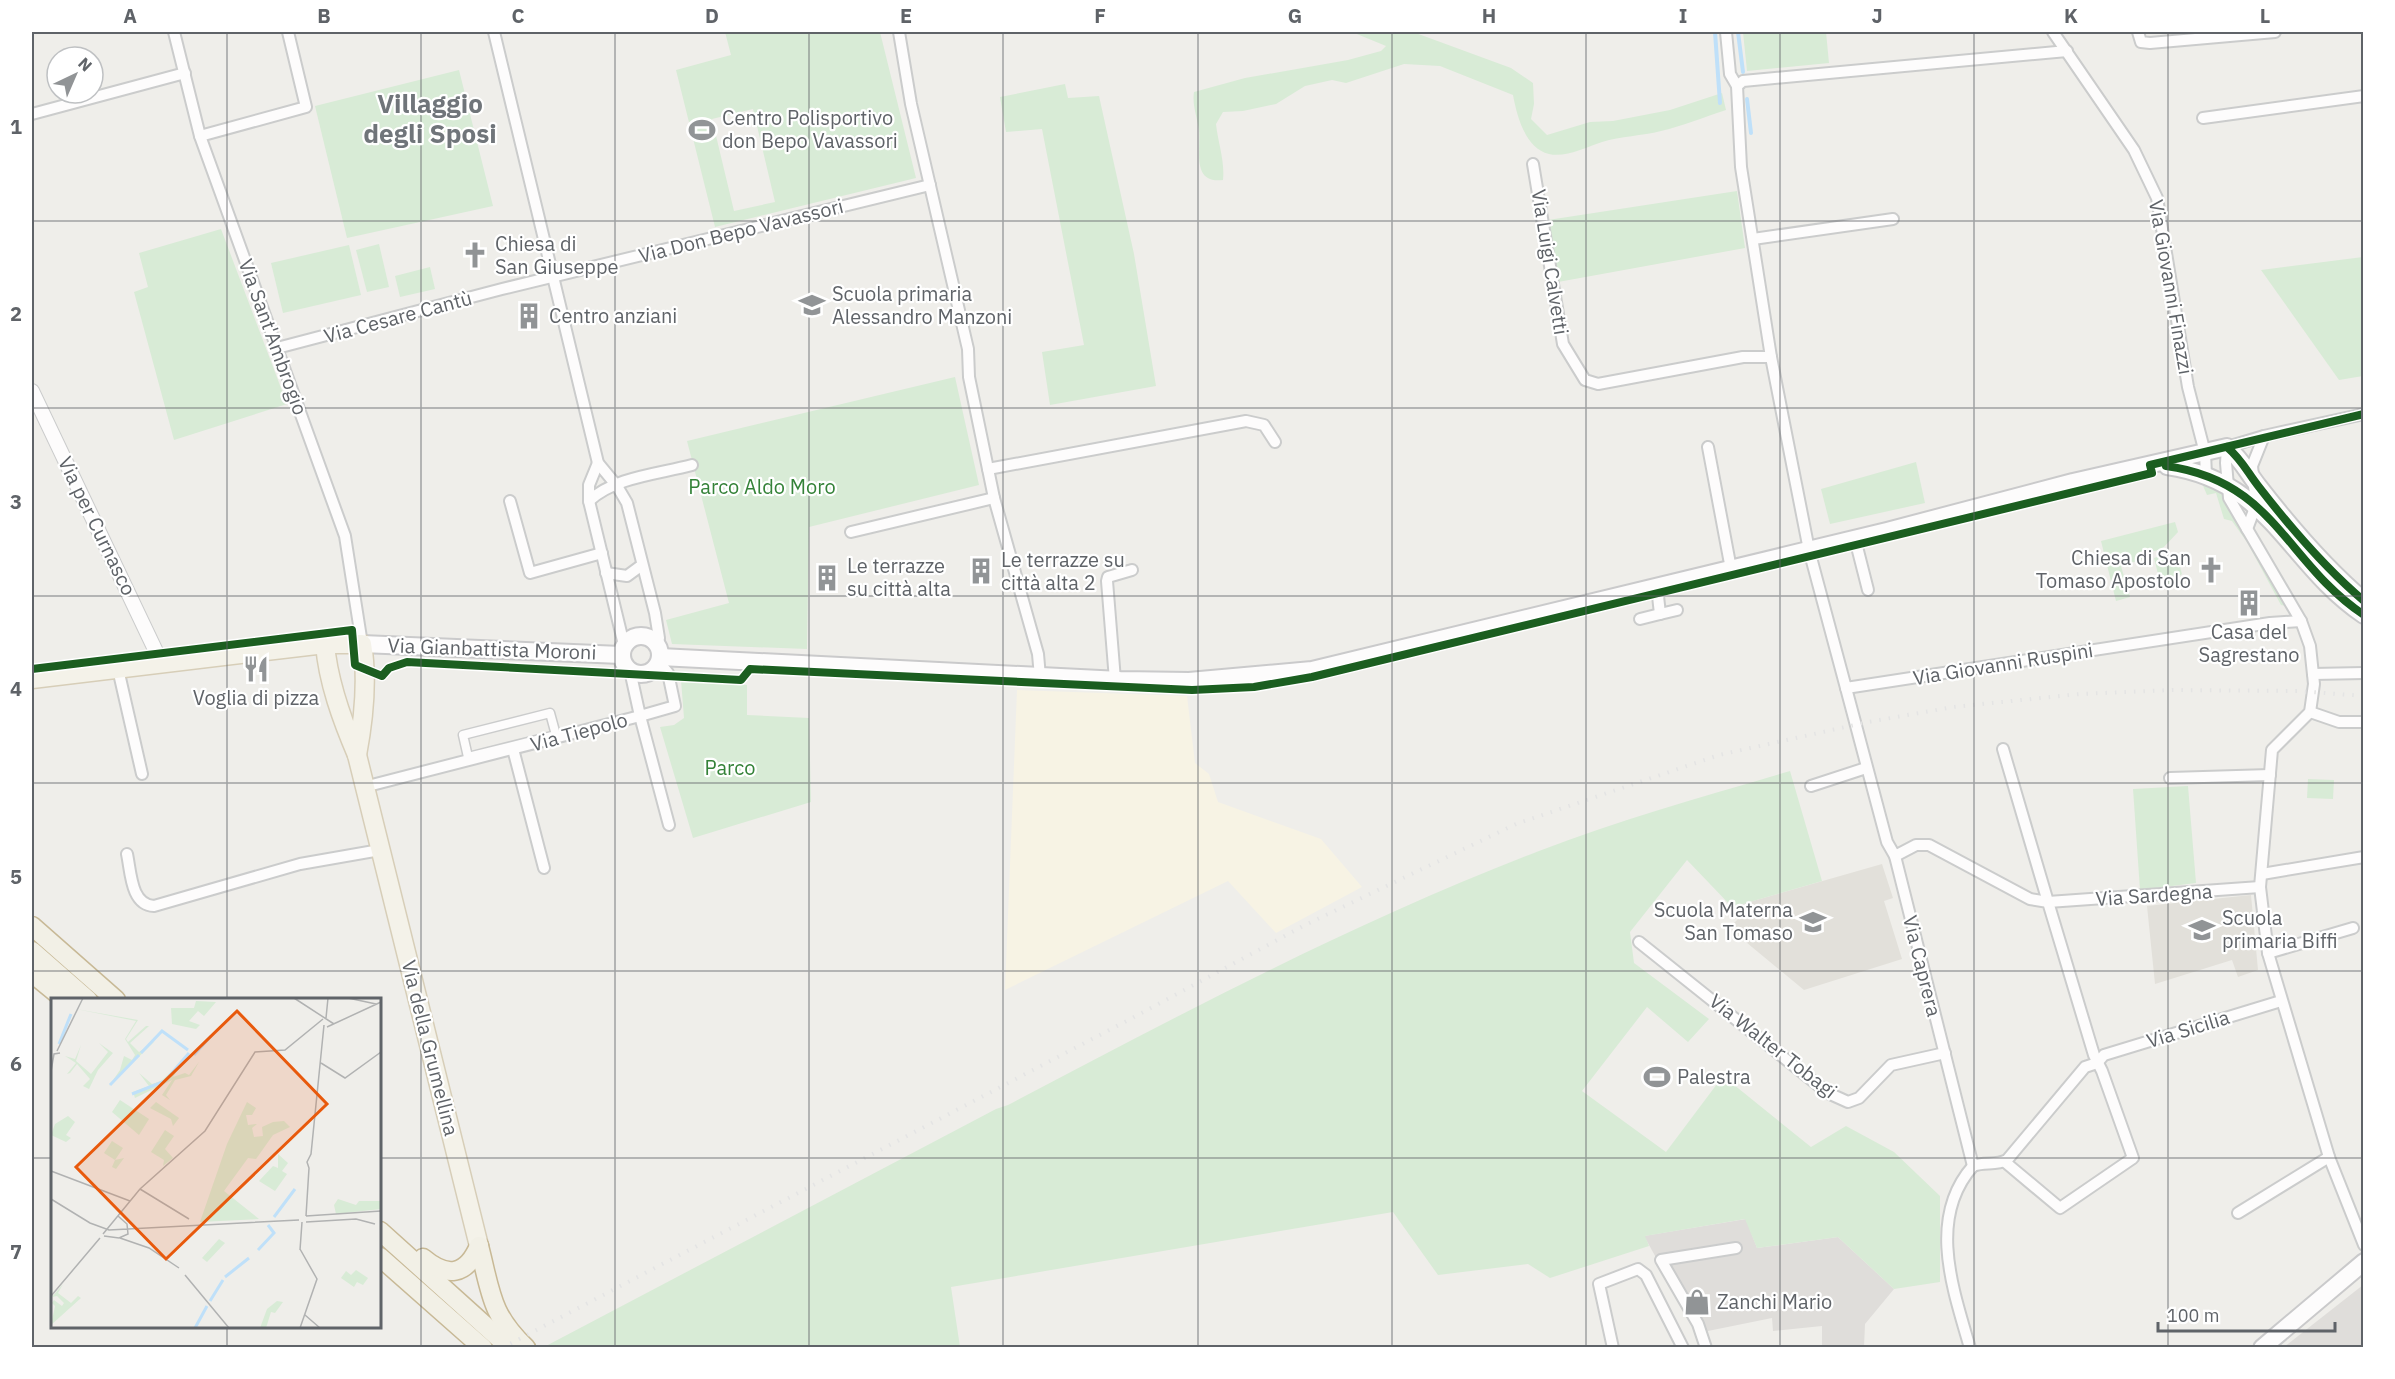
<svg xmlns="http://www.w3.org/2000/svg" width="2395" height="1379" font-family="'IBM Plex Sans',sans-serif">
	<rect width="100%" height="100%" fill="#efeeea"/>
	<polygon fill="#f7f3e4" points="1017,690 1187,696 1195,763 1209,774 1218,802 1321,839 1362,887 1276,933 1228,881 1005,990"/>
	<g fill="#dfddda">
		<polygon points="1746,1219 1757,1248 1838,1237 1894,1289 1865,1324 1864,1347 1822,1347 1822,1326 1773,1331 1772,1318 1698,1333 1644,1236"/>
		<polygon points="2363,1285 2363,1347 2284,1347"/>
	</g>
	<g fill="#e2e0da">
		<polygon points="1882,864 1893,898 1884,901 1902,959 1804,990 1729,928 1740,917 1732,907"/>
		<polygon points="2251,895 2258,970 2238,977 2232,960 2155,984 2147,906"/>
	</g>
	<g fill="#d8ebd6" fill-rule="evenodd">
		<path d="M725,32H880L916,178L715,227L676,70L731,55ZM753,109L775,202L734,211L712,119Z"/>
		<path d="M1352,32H1413L1511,68L1533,83L1534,104L1531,119L1547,135L1590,122L1613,121L1670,110L1722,93L1726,110C1704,117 1683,126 1661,131C1642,136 1621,136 1602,142C1587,147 1565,158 1549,154C1525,148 1517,116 1513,95L1440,66L1404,64L1346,83L1332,80L1305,86L1276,104L1243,111L1223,112L1216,124C1218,143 1225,161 1223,180C1191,184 1201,150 1199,130C1197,116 1192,105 1194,92L1245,78L1348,60L1381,51L1386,46Z"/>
		<polygon points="1743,32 1826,32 1829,63 1747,71"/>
		<polygon points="459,70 493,206 347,238 315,106"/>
		<polygon points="1065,84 1068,98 1099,96 1134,254 1156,386 1050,405 1042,352 1084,345 1042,129 1006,132 1000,97"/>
		<polygon points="1737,191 1745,248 1558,282 1548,220"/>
		<polygon points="221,229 287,404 174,440 134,292 148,287 139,253"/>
		<polygon points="379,244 389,287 367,292 356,250"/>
		<polygon points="349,245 361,295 283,313 271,263"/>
		<polygon points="2363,257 2363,376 2339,380 2261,270"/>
		<polygon points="430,267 435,289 400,297 395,276"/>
		<polygon points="955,377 979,485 809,527 807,649 672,644 666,620 729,603 687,441"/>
		<polygon points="1916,462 1925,503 1830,524 1821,489"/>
		<polygon points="2201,481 2215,487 2221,493 2286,606 2281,605 2247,542 2232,521 2224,519 2216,493 2207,495"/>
		<polygon points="2175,522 2178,532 2162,549 2150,552 2150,557 2121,566 2130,597 2116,601 2101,541"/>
		<polygon points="2160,556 2180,567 2182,574 2162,590 2154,558"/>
		<polygon points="681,680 747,685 747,715 809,718 811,802 693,838 660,727 674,725 684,718"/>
		<path d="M1790,771L1822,881L1732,907L1687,860L1630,932L1634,963L1709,1019L1688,1042L1647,1007L1582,1091L1666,1152L1723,1076L1811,1147L1846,1126L1894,1152L1940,1196V1282L1894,1289L1838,1237L1757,1248L1745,1219L1645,1236L1649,1246L1550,1278L1528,1264L1438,1275L1393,1212L951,1287L960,1347H544L996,1109L1008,1105C1181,1014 1356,921 1539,851C1621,819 1706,796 1790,771Z"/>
		<polygon points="2308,779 2334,780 2333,799 2307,798"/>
		<polygon points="2188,786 2196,883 2140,890 2133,789"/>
	</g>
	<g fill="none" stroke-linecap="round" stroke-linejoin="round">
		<g stroke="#bfe0f9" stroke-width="4">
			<polyline points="1715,32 1720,103"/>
			<polyline points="1738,32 1743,72"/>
			<polyline points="1747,99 1751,133"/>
		</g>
		<g stroke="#cbcccc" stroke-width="11">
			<polygon id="pedestrian" points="550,713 556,735 468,757 463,735"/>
		</g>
		<g stroke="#cbcccc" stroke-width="14">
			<g id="minor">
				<polyline points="174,32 200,136 345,536 362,644"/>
				<polyline points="494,32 598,463 617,486 627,503 655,613 659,638 657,645"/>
				<polyline points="899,32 911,104 968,349 969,377 994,498 1038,654 1040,677"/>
				<polyline points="1726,32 1730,74 1737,86 1741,167 1771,357 1809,550 1846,688 2270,623 2301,621"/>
				<polyline points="2053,32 2134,150 2157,198 2188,387 2205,453 2206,475"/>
				<polyline points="2138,32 2141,42 2150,43 2275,32"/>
				<polyline points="1737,86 1743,81 2067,51"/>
				<polyline points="32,114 185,73"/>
				<polyline points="2203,118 2364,96"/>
				<polyline points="200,136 306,107 288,32"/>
				<polyline points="1533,164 1563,344 1585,380 1598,384 1743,357 1771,357"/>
				<polyline points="1753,239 1893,219"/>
				<polyline points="277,348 502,289 930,185"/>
				<polyline points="2364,414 2264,436 2227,447 2226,463 2229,498 2301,621 2310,646 2314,684 2310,712 2272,750 2260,887 2268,953 2329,1157 2364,1245"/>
				<polyline points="1708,447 1731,569"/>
				<polyline points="598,463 589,485 589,501 624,645"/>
				<polyline points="988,469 1246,421 1264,425 1275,442"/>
				<polyline points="510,501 530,573 602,553"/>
				<path d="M589,501C614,477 659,474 692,465"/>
				<polyline points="2247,529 2256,505 2252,466 2264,436"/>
				<polyline points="851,532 994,498"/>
				<polyline points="1855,539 1868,590"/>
				<polyline points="606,573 627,576 642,565"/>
				<polyline points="1657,587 1660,614 1677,610"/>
				<polyline points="1640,619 1660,614"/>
				<polyline points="624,666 631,675 640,716 675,706 668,673 659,662"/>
				<polyline points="118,669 142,774"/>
				<polyline points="2313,674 2364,673"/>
				<polyline points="1115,680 1107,581 1108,577 1132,570"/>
				<polyline points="1846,688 1887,842 1895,856 1973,1166"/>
				<polyline points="2310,712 2339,722 2364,722"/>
				<polyline points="513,749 544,868"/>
				<polyline points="2003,749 2048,902 2260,887"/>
				<polyline points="2170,778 2270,775"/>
				<polyline points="1811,786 1866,768"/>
				<polyline points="364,787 640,716 669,825"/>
				<path d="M127,854C131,873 131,905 154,906L300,864L380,850"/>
				<polyline points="1895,856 1916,845 1929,845 2030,899 2048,902 2094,1055 2102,1071 2133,1158 2060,1208 2005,1162"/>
				<polyline points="2262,874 2364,857"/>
				<polyline points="1639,942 1828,1093 1848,1102 1859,1098 1891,1065 1945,1053"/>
				<polyline points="2268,953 2353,928"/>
				<path d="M1973,1166C1984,1161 1995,1166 2007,1160L2085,1067L2097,1063L2104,1055L2281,1001"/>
				<polyline points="2238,1213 2329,1157"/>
				<polyline points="1613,1348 1599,1284 1638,1269 1646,1275 1683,1348"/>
				<polyline points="1706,1348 1698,1324 1661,1260 1736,1248"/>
				<path d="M1970,1348C1953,1289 1927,1218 1973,1166"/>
			</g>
		</g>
		<g stroke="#cbcccc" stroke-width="16">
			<polyline id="tertiary" points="32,391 161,662"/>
		</g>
		<g stroke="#cacacb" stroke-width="20">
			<g id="secondary">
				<path d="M2167,466C2272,481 2287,563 2364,615"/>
				<circle cx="641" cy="655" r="19"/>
				<polyline points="362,644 621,655"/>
				<path d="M660,657L1120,680L1189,681L1312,670L1887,531L2073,482L2227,447C2243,461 2247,472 2259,487C2290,527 2325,568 2364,601"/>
				<polyline points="2262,1348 2364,1262"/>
			</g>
		</g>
		<g stroke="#d7ceb8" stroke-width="21">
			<g id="primary">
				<path d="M325,644C328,682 342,720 357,755L479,1246"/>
				<path d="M32,679L325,644H362C368,681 364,718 357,755"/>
			</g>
		</g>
		<g stroke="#c8b996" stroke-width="21">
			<g id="trunk">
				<polyline points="32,926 116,1000"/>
				<polyline points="32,951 88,1000"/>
				<polyline points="32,973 65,1000"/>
				<polyline points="380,1231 510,1348"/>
				<path d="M479,1246C491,1292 490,1314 526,1348"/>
				<polyline points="380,1257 483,1348"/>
				<path d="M423,1258C447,1278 466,1276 479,1246"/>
			</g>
		</g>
		<use href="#pedestrian" stroke="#fdfcfc" stroke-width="8"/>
		<use href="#minor" stroke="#fdfcfc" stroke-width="10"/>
		<use href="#tertiary" stroke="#fdfcfc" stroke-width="14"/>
		<use href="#secondary" stroke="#fdfcfc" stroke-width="16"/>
		<use href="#primary" stroke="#f4f2e9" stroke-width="18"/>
		<use href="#trunk" stroke="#f2f0e6" stroke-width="18"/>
		<polyline stroke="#e4e4e4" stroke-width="4" stroke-dasharray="1.5 8" stroke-linecap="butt" points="502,1348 1138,1015 1303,926 1516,824 1719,755 1868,722 1953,707 2080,694 2172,690 2298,691 2364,696"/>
		<g stroke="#fff" stroke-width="11">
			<g id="cycleway">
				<path d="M2227,447C2243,461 2247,472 2259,487C2290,527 2325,568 2364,601"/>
				<path d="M2166,466C2275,481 2285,562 2364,615"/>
				<polyline points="32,669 352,630 355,665 382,676 389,668 407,662 741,680 750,669 1192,690 1254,687 1312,677 2152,473 2150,465 2364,414"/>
			</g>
		</g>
		<use href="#cycleway" stroke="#1b5e20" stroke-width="8"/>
	</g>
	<path fill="none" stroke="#5f6368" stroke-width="1.5" stroke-opacity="0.55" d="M227,32V1000M421,32V1348M615,32V1348M809,32V1348M1003,32V1348M1198,32V1348M1392,32V1348M1586,32V1348M1780,32V1348M1974,32V1348M2168,32V1348M32,221H2364M32,408H2364M32,596H2364M32,783H2364M32,971H2364M32,1158H52M380,1158H2364M227,1326V1348"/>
	<defs>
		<g id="stadium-bare" transform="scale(2.07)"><path d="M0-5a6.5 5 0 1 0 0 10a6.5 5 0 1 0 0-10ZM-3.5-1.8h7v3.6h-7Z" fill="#919496" stroke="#fff" stroke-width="2.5" paint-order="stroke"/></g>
		<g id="church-bare" transform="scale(2.07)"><path d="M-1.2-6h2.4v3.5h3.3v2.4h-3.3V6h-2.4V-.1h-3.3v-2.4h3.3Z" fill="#919496" stroke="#fff" stroke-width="2.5" paint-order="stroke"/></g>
		<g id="school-bare" transform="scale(2.07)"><path d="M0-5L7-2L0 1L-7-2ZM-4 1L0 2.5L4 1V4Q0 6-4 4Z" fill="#919496" stroke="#fff" stroke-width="2.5" paint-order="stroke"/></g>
		<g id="building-bare" transform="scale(2.07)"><path d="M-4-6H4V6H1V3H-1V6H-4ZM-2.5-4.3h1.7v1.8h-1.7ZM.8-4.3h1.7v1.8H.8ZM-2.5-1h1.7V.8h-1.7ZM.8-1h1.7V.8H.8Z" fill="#919496" stroke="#fff" stroke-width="2.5" paint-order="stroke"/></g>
		<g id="restaurant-bare" transform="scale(2.07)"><path d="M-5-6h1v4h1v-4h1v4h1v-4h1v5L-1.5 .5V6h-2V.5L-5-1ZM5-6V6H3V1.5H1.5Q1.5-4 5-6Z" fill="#919496" stroke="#fff" stroke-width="2.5" paint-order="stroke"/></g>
		<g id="shop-bare" transform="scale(2.07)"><path d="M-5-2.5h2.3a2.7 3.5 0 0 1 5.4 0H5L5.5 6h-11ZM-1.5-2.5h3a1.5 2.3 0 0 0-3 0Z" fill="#919496" stroke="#fff" stroke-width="2.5" paint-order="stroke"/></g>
	</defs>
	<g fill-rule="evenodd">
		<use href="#stadium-bare" x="702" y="130"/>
		<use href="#church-bare" x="475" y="255"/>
		<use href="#school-bare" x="812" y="305"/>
		<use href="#building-bare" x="529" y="316"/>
		<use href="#church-bare" x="2211" y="570"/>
		<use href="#building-bare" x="981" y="571"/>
		<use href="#building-bare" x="827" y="578"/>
		<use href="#building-bare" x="2249" y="603"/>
		<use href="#restaurant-bare" x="256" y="669"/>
		<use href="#school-bare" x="1813" y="922"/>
		<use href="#school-bare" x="2202" y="930"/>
		<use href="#stadium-bare" x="1657" y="1077"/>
		<use href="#shop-bare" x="1697" y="1302"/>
	</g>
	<g text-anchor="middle" stroke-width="4.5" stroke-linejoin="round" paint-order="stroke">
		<g font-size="20" fill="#5f6368" stroke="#fff" text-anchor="start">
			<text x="722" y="125">Centro Polisportivo<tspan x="722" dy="23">don Bepo Vavassori</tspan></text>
			<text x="495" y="251">Chiesa di<tspan x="495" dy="23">San Giuseppe</tspan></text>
			<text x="832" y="301">Scuola primaria<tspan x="832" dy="23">Alessandro Manzoni</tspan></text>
			<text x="549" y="323">Centro anziani</text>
			<text x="2191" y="565" text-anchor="end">Chiesa di San<tspan x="2191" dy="23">Tomaso Apostolo</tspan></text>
			<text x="1001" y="567">Le terrazze su<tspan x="1001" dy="23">città alta 2</tspan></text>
			<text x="847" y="573">Le terrazze<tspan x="847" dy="23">su città alta</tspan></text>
			<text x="2249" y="639" text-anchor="middle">Casa del<tspan x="2249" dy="23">Sagrestano</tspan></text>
			<text x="256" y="705" text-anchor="middle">Voglia di pizza</text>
			<text x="1793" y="917" text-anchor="end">Scuola Materna<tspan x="1793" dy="23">San Tomaso</tspan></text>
			<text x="2222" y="925">Scuola<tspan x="2222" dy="23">primaria Biffi</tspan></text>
			<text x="1677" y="1084">Palestra</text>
			<text x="1717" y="1309">Zanchi Mario</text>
		</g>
		<g font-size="20" fill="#5f6368" stroke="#fff">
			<text transform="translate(741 231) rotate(-14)" y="7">Via Don Bepo Vavassori</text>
			<text transform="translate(1550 262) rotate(81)" y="7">Via Luigi Calvetti</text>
			<text transform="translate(2171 287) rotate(80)" y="7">Via Giovanni Finazzi</text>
			<text transform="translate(398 317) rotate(-15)" y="7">Via Cesare Cantù</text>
			<text transform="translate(273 337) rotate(70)" y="7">Via Sant'Ambrogio</text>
			<text transform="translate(97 526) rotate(64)" y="7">Via per Curnasco</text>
			<text transform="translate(492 649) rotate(2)" y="7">Via Gianbattista Moroni</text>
			<text transform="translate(2003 664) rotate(-9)" y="7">Via Giovanni Ruspini</text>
			<text transform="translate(579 732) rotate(-15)" y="7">Via Tiepolo</text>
			<text transform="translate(2154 895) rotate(-4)" y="7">Via Sardegna</text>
			<text transform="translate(1922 966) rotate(76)" y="7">Via Caprera</text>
			<text transform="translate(2188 1029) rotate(-17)" y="7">Via Sicilia</text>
			<text transform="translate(1773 1046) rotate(38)" y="7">Via Walter Tobagi</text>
			<text transform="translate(430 1048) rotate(76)" y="7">Via della Grumellina</text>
		</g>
		<g font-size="20" fill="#348238" stroke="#fff">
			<text x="762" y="494">Parco Aldo Moro</text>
			<text x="730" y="775">Parco</text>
		</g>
		<g font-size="26" font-weight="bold" fill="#70757a" stroke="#fff">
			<text x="430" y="113">Villaggio<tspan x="430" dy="30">degli Sposi</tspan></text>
		</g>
	</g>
	<g transform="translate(51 998)">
		<rect width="330" height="330" fill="#efeeea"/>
		<path d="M145,3L165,4L153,18L147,13L138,23L149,27L145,31L121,26L120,10H143ZM25,11L87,22L75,41L77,44L95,28H98L79,45L88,54L104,43L58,88L69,72L73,58L81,62L84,57L74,41L85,23ZM48,45L62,55L47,72L38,91L32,88L39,81L26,66L19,75L16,76L25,65L14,58L24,61L30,47L25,63L40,76L57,54ZM134,61L122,79L134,75L138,77L148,64L140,78L124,82L115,97L119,102L111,97L121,82L84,100L82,94L98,88L88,75L101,86L110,83ZM69,102L98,121L88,137L61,114ZM105,104L128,120L122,128L120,121L99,110ZM196,104L205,110L201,117H195L197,127L206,126L201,130L203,139L212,138L211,129L222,124L233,123L239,129L222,137L205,161L197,160L173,193L208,221L149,224L176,146ZM17,118L24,124L15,137L20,140L15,144L0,137L4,126ZM114,132L123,138L114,151L122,160L112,168L113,162L100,154ZM61,143L72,150L64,162L73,160L65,171L61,169L64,162L53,155ZM227,156L237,165L231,173L236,176L224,193L208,183L222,168L227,170ZM287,201L305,207L308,203H330V211L285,216L283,207ZM168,241L174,245L156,264L151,260ZM305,272L317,280L312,287L306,284L303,289L290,280L295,273L300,277ZM12,286L7,295L20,305L27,298L30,300L0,327L4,308L1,305L3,302L11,308L13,305L6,298L1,299ZM226,303L232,304L224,315L220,314L215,330H209L216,311Z" fill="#d8ebd6"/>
		<path fill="none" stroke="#bfe0f9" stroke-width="3" d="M8,46L20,16M90,55L111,33L137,52M143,57L160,38M59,87L88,57M81,96L114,83L138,55M223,219L244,191M207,252L223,235L217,227M174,279L198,260M159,303L172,282M144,330L156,308"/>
		<path fill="none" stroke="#b1b2b2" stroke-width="1.5" d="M243,0L283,26M297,0L325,6M275,20L277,0M276,29L330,4M6,53L32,0M270,65L294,80L330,54M0,73L3,56L9,55M0,173L79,203M89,191L138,221M0,201L39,225L58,232L248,222M255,218L258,170L256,164L260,156L273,27M255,218L330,213M255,224L305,221L324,226M52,236L89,191L154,133L204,54L234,52L272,21M53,238L68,240L77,236L76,226L67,218M69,240L98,250L128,270M249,252L251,224M134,277L178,330M0,298L49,240M254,317L269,330M249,330L266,281L249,251"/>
		<path fill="#e8590c" fill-opacity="0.15" stroke="#e8590c" stroke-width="3" d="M186,13L276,106L115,261L25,169Z"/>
		<rect width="330" height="330" fill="none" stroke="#5f6368" stroke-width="3"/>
	</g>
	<rect width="2395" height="1379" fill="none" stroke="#ffffff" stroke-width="66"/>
	<g transform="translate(75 75) rotate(44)"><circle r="28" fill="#ffffff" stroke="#bfc1c3" stroke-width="1.5"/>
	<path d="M0-4.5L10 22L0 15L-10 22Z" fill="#919496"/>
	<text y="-9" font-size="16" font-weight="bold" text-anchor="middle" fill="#5f6368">N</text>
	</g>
	<path d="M2158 1322v9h177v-9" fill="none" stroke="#5f6368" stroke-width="3"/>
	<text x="2167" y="1322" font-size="18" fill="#5f6368" stroke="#ffffff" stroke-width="4.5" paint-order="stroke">100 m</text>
	<rect x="33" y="33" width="2329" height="1313" fill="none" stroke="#5f6368" stroke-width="2"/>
	<g font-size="20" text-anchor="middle" font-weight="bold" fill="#5f6368">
		<text x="130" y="23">A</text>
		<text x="324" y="23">B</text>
		<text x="518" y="23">C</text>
		<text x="712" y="23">D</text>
		<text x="906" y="23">E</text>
		<text x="1100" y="23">F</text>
		<text x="1295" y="23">G</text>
		<text x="1489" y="23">H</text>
		<text x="1683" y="23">I</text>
		<text x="1877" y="23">J</text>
		<text x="2071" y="23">K</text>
		<text x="2265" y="23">L</text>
		<text x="16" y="134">1</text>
		<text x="16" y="321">2</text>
		<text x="16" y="509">3</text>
		<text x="16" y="696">4</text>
		<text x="16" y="884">5</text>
		<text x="16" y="1071">6</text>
		<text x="16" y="1259">7</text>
	</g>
</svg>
